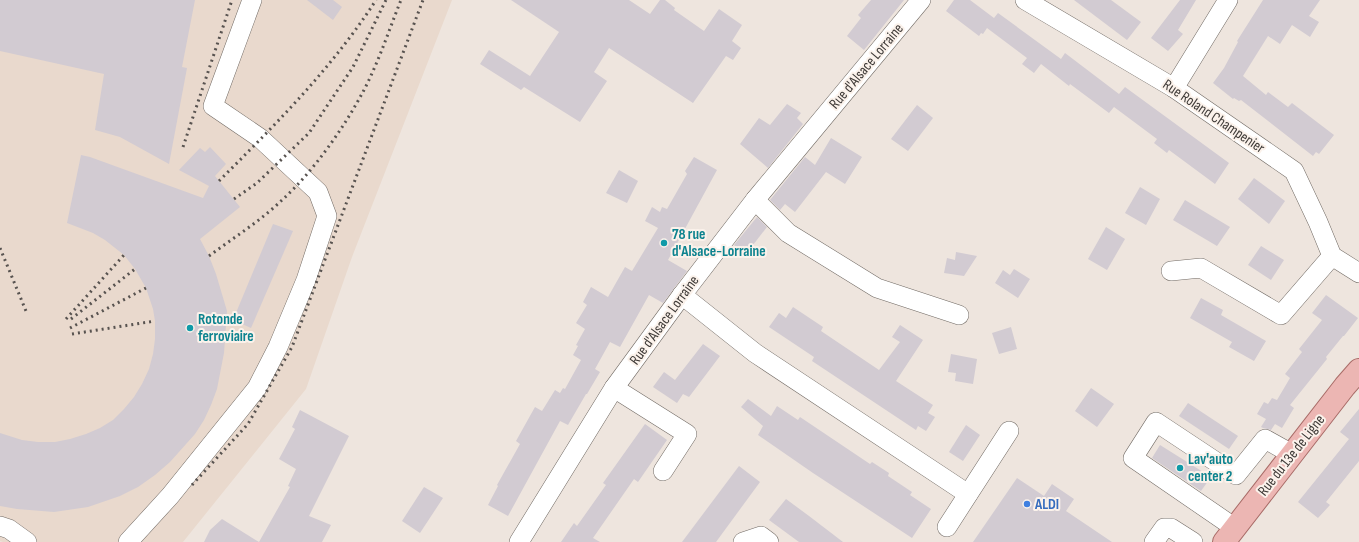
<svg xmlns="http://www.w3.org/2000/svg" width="1359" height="542" font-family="'Sofia Sans Condensed',sans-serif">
	<rect width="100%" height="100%" fill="#eee5de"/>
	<polygon fill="#e9d9cd" points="0,0 452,0 352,257 306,389 183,542 3,542 0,541"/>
	<g fill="#d2cbd2">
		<polygon points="0,0 195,0 182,67 187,68 169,164 120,137 95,130 104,74 0,51"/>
		<polygon points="307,0 333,0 342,7 333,20"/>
		<polygon points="511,0 629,0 650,14 660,0 665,0 675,8 674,10 704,31 719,9 742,25 732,41 741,48 733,60 726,56 693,103 609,48 594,72 607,81 580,122 524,87 521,90 480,64 489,50 530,76 559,32"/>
		<polygon points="871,0 904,0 864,50 847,36 861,18 858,15"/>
		<polygon points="954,0 970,0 994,18 998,13 1061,59 1065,53 1119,94 1125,87 1229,163 1215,184 1169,150 1167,153 1154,143 1157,139 1114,107 1109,113 1070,84 1069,86 1041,64 1034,73 1022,64 1027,58 987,28 983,34 981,33 979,36 946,11"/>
		<polygon points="1074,0 1111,0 1141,22 1127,40"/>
		<polygon points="1180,0 1196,0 1178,30 1183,34 1168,51 1151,38"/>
		<polygon points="1263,0 1320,0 1309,16 1319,22 1310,37 1292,25 1280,44 1268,36 1243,76 1266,95 1268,92 1288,107 1292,103 1334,135 1319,154 1316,152 1313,156 1241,100 1239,101 1234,98 1233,99 1213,83 1224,68 1238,42 1237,41"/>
		<polygon points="787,104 801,113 797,118 803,124 768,168 740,144 759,118 770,125"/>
		<polygon points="917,105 933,118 908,151 891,139"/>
		<polygon points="831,138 862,157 845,184 826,172 795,212 785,204 780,210 770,200 805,157 815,165"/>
		<polygon points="210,147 226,164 215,176 240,207 200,239 209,256 216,274 227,311 224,353 217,389 211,405 204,420 195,434 170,462 155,475 138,487 120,496 88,507 54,512 17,509 0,506 0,433 22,440 38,442 55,442 70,439 86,434 100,428 113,420 124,409 134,397 142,384 149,369 153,354 155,339 155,321 153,309 146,288 135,269 124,255 105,240 93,233 67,223 81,155 90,157 203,198 209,186 179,170 200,148 205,152"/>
		<polygon points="694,157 717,170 668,260 687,271 663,303 649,295 620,347 610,342 595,369 600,372 587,394 586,394 568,425 560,421 508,516 488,505 498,486 497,485 520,444 516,441 535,407 542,411 555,390 560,393 563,388 565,389 581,360 573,355 578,346 576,345 585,329 576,323 587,305 583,302 591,287 608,297 625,267 632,271 658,228 645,221 652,207 660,212 662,207 667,209 687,174 685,171"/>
		<polygon points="619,170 638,181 627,203 606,193"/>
		<polygon points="1254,178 1285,201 1269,224 1238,199"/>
		<polygon points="1140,187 1160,199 1146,225 1125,213"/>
		<polygon points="1185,200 1230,227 1217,246 1173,220"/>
		<polygon points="757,217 767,227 746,254 734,245"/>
		<polygon points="273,224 293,231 251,328 233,320"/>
		<polygon points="1106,227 1125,239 1107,270 1088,259"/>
		<polygon points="1261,246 1284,260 1271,280 1248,265"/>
		<polygon points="956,252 977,256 964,276 944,273 947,258 955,260"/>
		<polygon points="1014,269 1030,279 1018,298 995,283 1003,270 1010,275"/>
		<polygon points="1326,295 1358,318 1344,336 1343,336 1326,357 1327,359 1290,405 1294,408 1282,428 1275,424 1271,430 1263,428 1261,427 1266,419 1257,414 1264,402 1268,404 1272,398 1277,400 1290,378 1285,374 1302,352 1299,349 1322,320 1312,313"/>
		<polygon points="1201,298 1223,310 1221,315 1266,341 1254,361 1229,347 1232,342 1190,318"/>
		<polygon points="793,307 823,327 821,331 879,370 900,342 892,337 900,325 923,340 896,381 933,405 928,413 935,417 926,431 918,426 916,430 812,361 814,357 769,327 779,313 786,318"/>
		<polygon points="1011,327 1017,349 999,354 992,333"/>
		<polygon points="703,344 720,356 689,397 683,394 677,403 653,387 664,372 675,380"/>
		<polygon points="951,354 977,359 973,384 955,381 956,373 948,372"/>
		<polygon points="1091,388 1114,404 1097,427 1075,411"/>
		<polygon points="748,399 771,416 777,406 798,420 800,417 870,464 872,462 889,473 888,476 912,492 910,495 931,509 912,538 813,473 758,435 763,426 741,407"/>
		<polygon points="1188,403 1238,436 1229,449 1179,416"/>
		<polygon points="1359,409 1359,461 1326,502 1330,505 1318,518 1298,502 1349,439 1340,432"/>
		<polygon points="300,410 349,436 309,516 331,525 322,542 204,542 210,530 222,519 259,542 290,487 288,486 296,469 279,459 295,429 292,427"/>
		<polygon points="645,424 667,440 638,482 634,479 593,538 600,542 561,542 574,523 577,526 606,485 603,483"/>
		<polygon points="966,425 980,435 963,461 949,452"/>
		<polygon points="1160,445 1211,477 1201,491 1152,458"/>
		<polygon points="739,466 760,482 716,542 682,542"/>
		<polygon points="1017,478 1044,496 1052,484 1074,499 1066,511 1112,542 973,542"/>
		<polygon points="424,487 443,498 420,533 402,521"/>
		<polygon points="786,499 809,516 843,542 799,542 769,520"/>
	</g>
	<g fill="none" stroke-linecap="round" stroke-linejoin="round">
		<g stroke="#716a64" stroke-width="20">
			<g id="minor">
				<polyline points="1025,0 1174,88 1294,171 1318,222 1332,256 1359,273"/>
				<polyline points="1174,88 1228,0"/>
				<polyline points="755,200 788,233 877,288 959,315"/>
				<polyline points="1171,271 1201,268 1281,315 1332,256"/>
				<polyline points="682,295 755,353 968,494"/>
				<polyline points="614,388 687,434 663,471"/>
				<polyline points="0,526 9,529 27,542"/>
				<polyline points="947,527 1009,431"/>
				<polyline points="1235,528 1133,458 1156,422 1236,475 1265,439 1292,454"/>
				<polyline points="128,542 170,496 257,388 278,347 306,280 327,216 318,192 260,138 213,106 252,0"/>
				<polyline points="519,542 614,388 682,295 755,200 921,0"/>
				<polyline points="743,542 761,536 769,542"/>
				<polyline points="1154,542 1164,528 1171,528 1193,542"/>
			</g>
		</g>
		<g stroke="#a86b67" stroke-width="24">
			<polyline id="major" points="1224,542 1345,386 1359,370"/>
		</g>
		<use href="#minor" stroke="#fff" stroke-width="19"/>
		<use href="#major" stroke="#ecb6b3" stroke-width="22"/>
		<g stroke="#585350" stroke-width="3" stroke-dasharray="2 4" stroke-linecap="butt">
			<polyline points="183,147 232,0"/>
			<path d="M219,181C275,125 333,67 376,0"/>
			<polyline points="234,199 257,183 309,133 353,67 386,0"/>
			<polyline points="0,248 26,311"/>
			<path d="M209,256C233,238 259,222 281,201C313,172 344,128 364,90C379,61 389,30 401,0"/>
			<polyline points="66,319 124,255"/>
			<polyline points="71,319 135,269"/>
			<polyline points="70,328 146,288"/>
			<polyline points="72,334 155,321"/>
			<polyline points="192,485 248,424 292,347 423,0"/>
		</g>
	</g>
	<g fill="#0f9aa8" stroke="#fbf2eb" stroke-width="1.5">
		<circle cx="664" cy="243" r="4"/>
		<circle cx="190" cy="328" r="4"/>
		<circle cx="1180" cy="468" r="4"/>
	</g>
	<circle fill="#3f7fe0" stroke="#fbf2eb" stroke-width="1.5" cx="1027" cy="504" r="4"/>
	<g text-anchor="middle" stroke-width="4" stroke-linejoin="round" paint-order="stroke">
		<g font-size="15" fill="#3f3b38" stroke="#fbf2eb">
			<text transform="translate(866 66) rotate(-50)" y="5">Rue d'Alsace Lorraine</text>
			<text transform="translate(1214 116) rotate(34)" y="5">Rue Roland Champenier</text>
			<text transform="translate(664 320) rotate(-54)" y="5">Rue d'Alsace Lorraine</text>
			<text transform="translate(1291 455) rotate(-52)" y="5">Rue du 13e de Ligne</text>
		</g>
		<g font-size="15" font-weight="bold" fill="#0d838f" stroke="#fbf2eb" text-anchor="start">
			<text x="672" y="239">78 rue<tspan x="672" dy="17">d'Alsace-Lorraine</tspan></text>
			<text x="198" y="324">Rotonde<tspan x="198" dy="17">ferroviaire</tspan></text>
			<text x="1188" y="464">Lav'auto<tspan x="1188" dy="17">center 2</tspan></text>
		</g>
		<g font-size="15" font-weight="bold" fill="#366cbe" stroke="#fbf2eb" text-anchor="start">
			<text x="1035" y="509">ALDI</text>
		</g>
	</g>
</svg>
